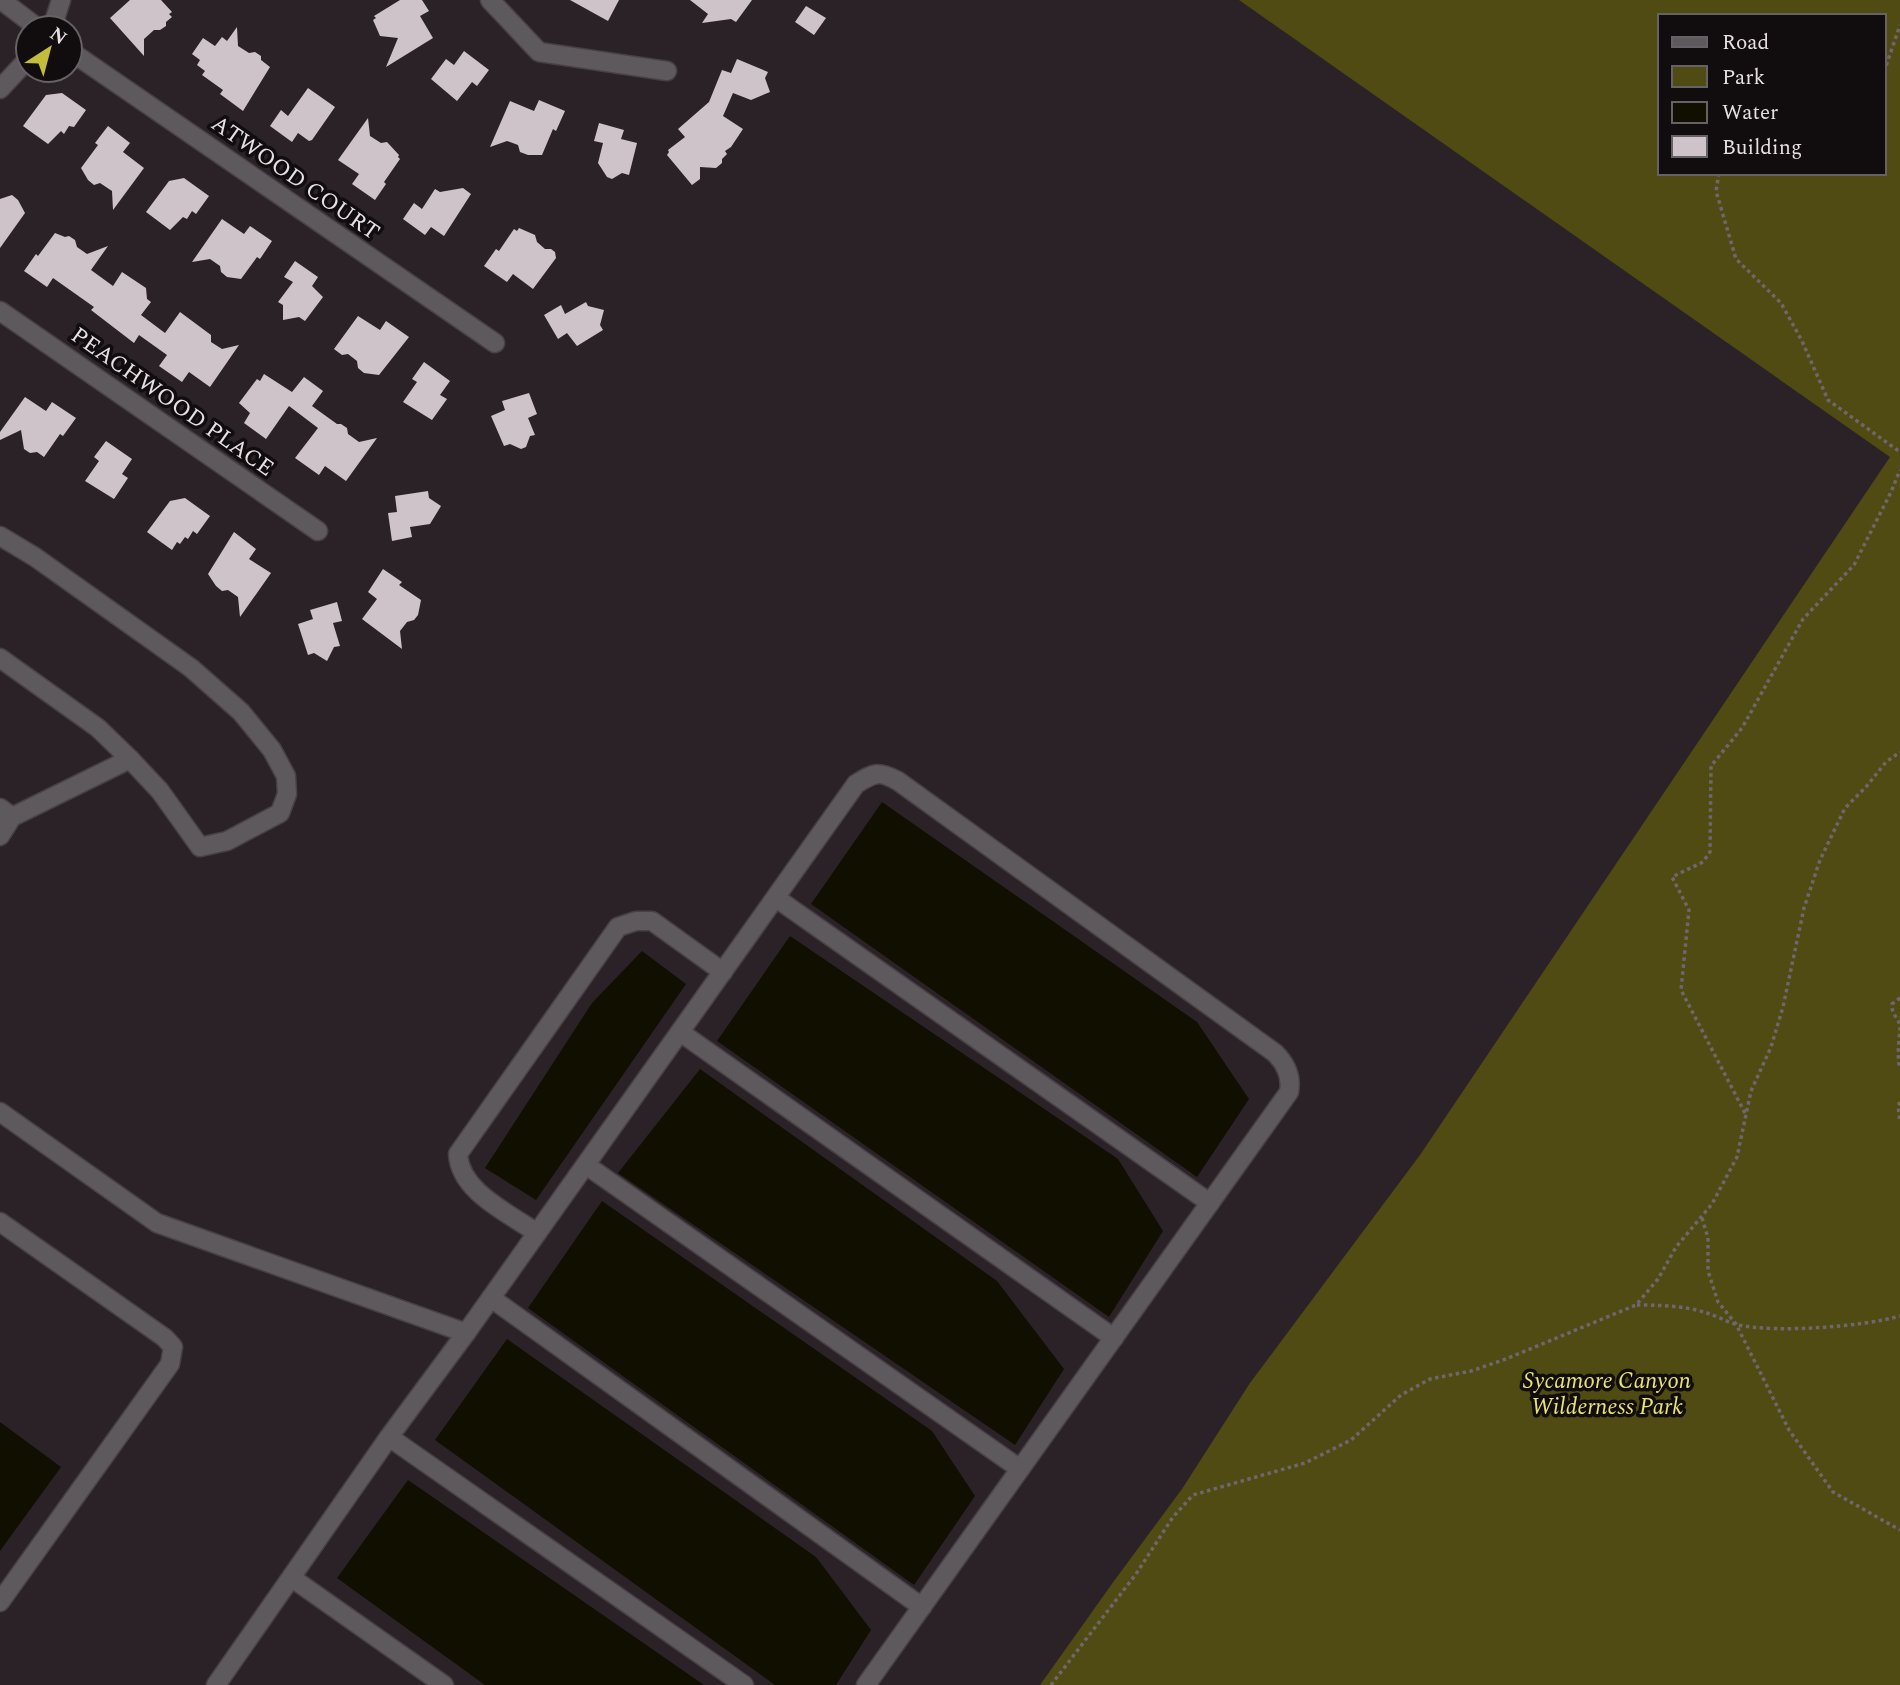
<svg xmlns="http://www.w3.org/2000/svg" width="1900" height="1685" font-family="Spectral,serif">
	<rect width="100%" height="100%" fill="#2b2227"/>
	<path fill="#4f4b13" fill-rule="evenodd" d="M1239,0H1900V1685H1040L1114,1581L1182,1489L1250,1383L1420,1155L1890,457ZM1660,16H1884V173H1660Z"/>
	<g fill="#110f00">
		<polygon points="882,802 1197,1022 1249,1099 1197,1177 811,904"/>
		<polygon points="790,936 1118,1159 1163,1231 1109,1317 717,1041"/>
		<polygon points="642,951 686,984 536,1200 485,1168 592,1003"/>
		<polygon points="700,1069 997,1281 1064,1369 1015,1445 618,1173"/>
		<polygon points="602,1201 932,1431 975,1496 914,1585 528,1308"/>
		<polygon points="507,1339 816,1557 871,1630 836,1685 775,1685 435,1440"/>
		<polygon points="0,1422 61,1467 0,1551"/>
		<polygon points="408,1480 704,1685 485,1685 337,1578"/>
	</g>
	<g fill="#cfc3ca">
		<polygon points="130,0 161,0 172,12 169,14 172,17 166,22 166,26 160,30 154,30 144,39 144,56 110,18"/>
		<polygon points="400,0 422,0 429,11 420,16 433,38 386,67 398,38 380,36 373,20 376,18 374,16"/>
		<polygon points="570,0 619,0 608,21"/>
		<polygon points="690,0 752,0 736,22 731,19 702,23 708,14"/>
		<polygon points="806,6 826,18 814,35 795,22"/>
		<polygon points="237,27 238,46 249,53 255,52 261,56 261,60 270,67 243,111 220,94 223,90 202,75 205,71 197,65 200,60 192,54 203,38 215,46 222,37 227,41"/>
		<polygon points="464,51 489,70 477,86 472,82 457,101 431,79 446,59 454,65"/>
		<polygon points="737,59 768,72 765,78 770,92 751,100 733,93 723,116 743,129 731,147 725,151 727,154 722,159 722,163 716,168 700,167 700,179 692,185 667,155 669,152 668,150 685,137 678,129 709,102 722,70 731,73"/>
		<polygon points="308,88 335,107 312,140 309,141 298,133 292,142 270,126 281,110 288,116"/>
		<polygon points="62,93 86,110 74,127 69,126 64,134 61,131 48,144 23,126 46,95"/>
		<polygon points="539,100 565,111 556,131 553,129 542,155 528,155 520,152 518,145 507,141 490,147 510,101 534,111"/>
		<polygon points="368,118 370,136 381,143 387,142 399,155 398,157 400,159 384,182 386,184 375,200 352,184 359,174 338,160"/>
		<polygon points="599,123 624,130 621,139 637,143 629,175 622,173 612,179 607,177 598,163 603,143 594,141"/>
		<polygon points="108,126 130,143 123,152 144,168 113,210 112,191 100,183 94,185 88,180 81,168 98,145 95,143"/>
		<polygon points="184,178 209,196 196,214 192,211 187,219 183,217 170,230 146,212 169,181"/>
		<polygon points="463,188 471,194 444,236 431,227 425,235 403,219 414,203 422,209 435,189 440,192"/>
		<polygon points="12,195 18,200 25,213 0,248 0,199"/>
		<polygon points="222,219 244,234 250,226 272,241 260,259 257,257 241,279 227,277 221,272 220,266 210,259 192,262"/>
		<polygon points="519,228 535,235 537,242 545,249 551,249 555,252 556,258 533,289 513,274 507,282 484,266 496,249 499,251 514,229 517,231"/>
		<polygon points="55,233 65,237 69,236 75,240 77,247 87,254 108,246 91,270 113,286 122,272 146,288 147,299 151,302 141,315 165,333 180,312 211,335 211,342 222,349 239,345 210,387 189,372 182,382 159,366 167,355 139,335 134,343 91,310 94,307 53,278 47,287 24,271 36,254 38,256"/>
		<polygon points="295,261 318,277 312,286 323,297 305,321 299,317 283,320 283,305 278,302 293,282 284,277"/>
		<polygon points="586,302 588,306 604,310 600,325 603,330 577,346 567,333 558,339 544,315 561,305 565,314"/>
		<polygon points="358,316 380,330 386,321 409,337 379,375 364,373 358,368 357,361 348,354 342,355 334,349"/>
		<polygon points="424,362 450,381 440,395 447,399 432,420 403,402 417,382 412,379"/>
		<polygon points="264,374 292,392 304,377 323,391 312,406 337,424 341,424 347,428 348,434 359,442 377,438 346,481 325,466 319,475 295,458 318,428 289,406 266,439 244,423 250,413 239,403 257,379 260,381"/>
		<polygon points="529,393 537,414 528,418 535,435 530,436 526,447 521,449 510,444 504,446 491,416 505,410 502,401"/>
		<polygon points="25,397 46,411 52,402 76,418 63,436 60,434 44,457 37,452 30,453 24,449 21,430 0,440 0,432"/>
		<polygon points="106,441 132,459 122,474 128,478 114,499 85,481 99,461 94,457"/>
		<polygon points="428,491 429,498 441,506 430,524 410,527 412,537 392,541 388,513 397,512 395,496"/>
		<polygon points="185,498 210,516 197,534 193,531 188,539 185,537 180,544 177,542 172,550 147,532 170,501"/>
		<polygon points="234,532 256,549 249,559 271,573 240,617 238,597 228,590 222,591 216,586 208,574"/>
		<polygon points="383,569 402,582 399,585 421,600 418,615 414,620 407,622 400,631 402,649 362,619 377,599 368,592"/>
		<polygon points="337,602 342,621 333,623 340,646 334,647 327,661 314,653 308,655 298,624 313,619 310,610"/>
	</g>
	<g fill="none" stroke-linecap="round" stroke-linejoin="round">
		<g stroke="#494045" stroke-width="21">
			<g id="minor">
				<polyline points="1,0 38,28"/>
				<polyline points="490,0 539,52 667,71"/>
				<polyline points="52,28 61,0"/>
				<polyline points="70,51 495,343"/>
				<polyline points="0,89 28,59"/>
				<polyline points="0,311 318,531"/>
				<polyline points="0,536 35,557 191,668 241,712 272,750 286,776 287,794 280,813 227,841 200,847 160,791 130,759"/>
				<polyline points="0,658 98,728 130,759 12,817"/>
				<polyline points="0,808 12,817 0,836"/>
				<polyline points="776,898 1210,1203"/>
				<polyline points="680,1032 1114,1338"/>
				<polyline points="0,1112 157,1223 466,1333 389,1437 216,1685"/>
				<polyline points="586,1165 1020,1469"/>
				<polyline points="0,1222 165,1338 173,1347 170,1364 0,1602"/>
				<path d="M537,1233C509,1213 460,1192 458,1154L618,927L636,921H652L723,972"/>
				<polyline points="491,1298 922,1607"/>
				<path d="M466,1333L856,784C874,773 878,770 898,781L1275,1053C1286,1064 1292,1076 1289,1092L866,1685"/>
				<polyline points="389,1437 744,1685"/>
				<polyline points="292,1578 444,1685"/>
			</g>
		</g>
		<g stroke="#70676c" stroke-width="3.5" stroke-dasharray="3.5 3.5" stroke-linecap="butt">
			<polyline points="1884,72 1900,25"/>
			<polyline points="1719,173 1716,191 1736,259 1781,303 1802,341 1828,400 1900,452"/>
			<path d="M1900,998L1892,1004C1891,1014 1898,1017 1900,1026C1900,1039 1896,1053 1900,1069"/>
			<polyline points="1900,1102 1898,1106 1900,1121"/>
			<polyline points="1745,1113 1681,990 1689,910 1672,877 1703,862 1710,852 1711,766 1742,728 1803,619 1854,565 1891,492 1900,470"/>
			<polyline points="1702,1218 1708,1238 1708,1271 1718,1302 1736,1324 1789,1430 1833,1492 1900,1530"/>
			<path d="M1637,1305C1659,1305 1686,1306 1707,1313C1717,1316 1727,1322 1738,1325C1777,1333 1861,1327 1900,1316"/>
			<polyline points="1051,1685 1136,1574 1173,1517 1193,1495 1305,1463 1351,1440 1401,1395 1430,1379 1471,1371 1506,1359 1636,1305 1658,1279 1676,1247 1712,1204 1737,1157 1751,1091 1771,1047 1783,1007 1804,908 1820,860 1845,808 1866,787 1886,762 1900,752"/>
		</g>
		<use href="#minor" stroke="#5e595c" stroke-width="18"/>
	</g>
	<g text-anchor="middle" stroke-width="7" stroke-linejoin="round" paint-order="stroke">
		<g font-size="23" fill="#e6dfe3" stroke="#110d0f">
			<text transform="translate(296 177) rotate(35)" y="8">ATWOOD COURT</text>
			<text transform="translate(173 401) rotate(35)" y="8">PEACHWOOD PLACE</text>
		</g>
		<g font-size="23" font-style="italic" fill="#eae36f" stroke="#110d0f">
			<text x="1607" y="1388">Sycamore Canyon<tspan x="1607" dy="26">Wilderness Park</tspan></text>
		</g>
	</g>
	<rect x="1658" y="14" width="228" height="161" fill="#110d0f" stroke="#666164" stroke-width="2"/>
	<rect x="1672" y="37" width="35" height="10" fill="#5e595c" stroke="#666164" stroke-width="2"/>
	<text x="1722" y="49" font-size="21" fill="#e6dfe3">Road</text>
	<rect x="1672" y="66" width="35" height="21" fill="#4f4b13" stroke="#666164" stroke-width="2"/>
	<text x="1722" y="84" font-size="21" fill="#e6dfe3">Park</text>
	<rect x="1672" y="102" width="35" height="21" fill="#110f00" stroke="#666164" stroke-width="2"/>
	<text x="1722" y="119" font-size="21" fill="#e6dfe3">Water</text>
	<rect x="1672" y="136" width="35" height="21" fill="#cfc3ca" stroke="#666164" stroke-width="2"/>
	<text x="1722" y="154" font-size="21" fill="#e6dfe3">Building</text>
	<g transform="translate(49 49) rotate(36)"><circle r="33" fill="#110d0f" stroke="#666164" stroke-width="2"/>
	<path d="M0-5L12 26L0 18L-12 26Z" fill="#c4bc3d"/>
	<text y="-10" font-size="19" font-weight="bold" text-anchor="middle" fill="#e6dfe3">N</text>
	</g>
</svg>
